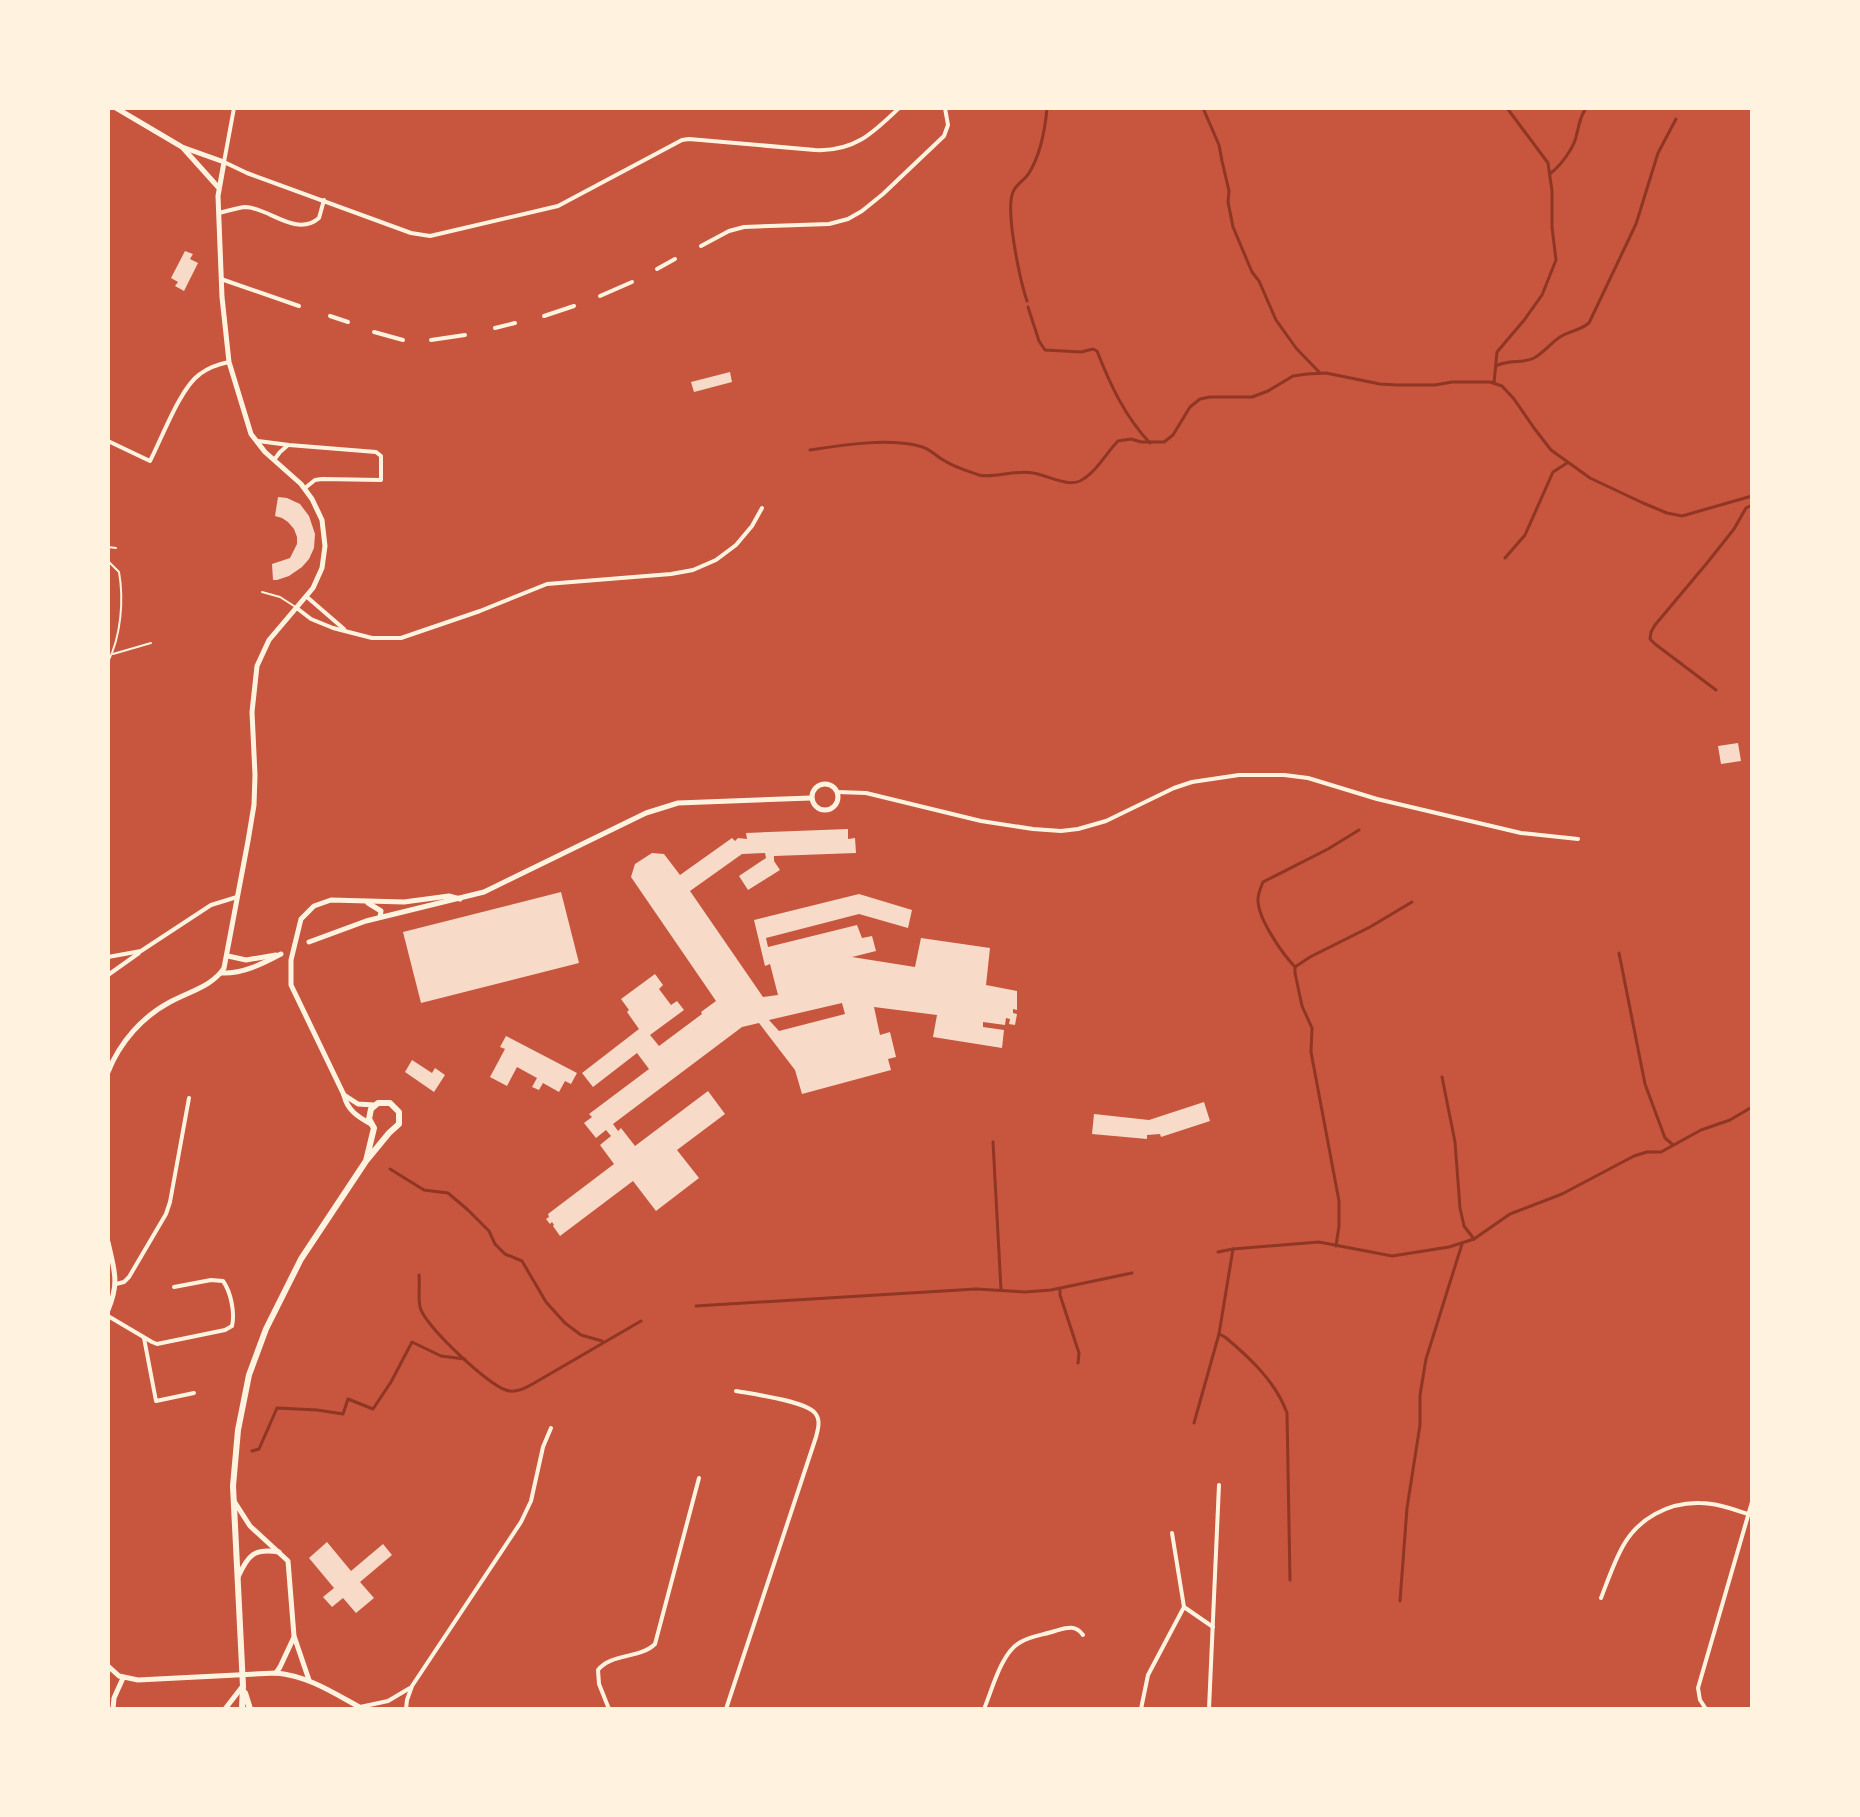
<svg xmlns="http://www.w3.org/2000/svg" width="1860" height="1817" font-family="Ubuntu,sans-serif">
	<rect width="100%" height="100%" fill="#c8553d"/>
	<g fill="none" stroke-linecap="round" stroke-linejoin="round">
		<g stroke="#8f3625" stroke-width="3">
			<polyline points="1203,108 1219,145 1222,161 1229,191 1228,202 1233,227 1252,272 1259,281 1276,320 1296,348 1320,373"/>
			<path d="M1551,173C1561,165 1575,147 1577,133C1580,122 1579,119 1586,108"/>
			<path d="M1027,301C1020,280 1005,211 1013,192C1016,184 1025,180 1029,173C1041,154 1045,130 1047,108"/>
			<path d="M1028,307L1039,341L1045,350L1081,352L1093,349L1097,351C1110,384 1125,417 1150,443"/>
			<path d="M1496,366C1510,359 1522,364 1534,358C1543,353 1551,343 1560,337C1569,331 1579,331 1589,323L1636,224L1658,153L1676,119"/>
			<polyline points="1494,383 1497,352 1525,319 1542,295 1556,260 1552,227 1552,191 1548,163 1507,108"/>
			<path d="M810,450C841,445 888,438 919,446C930,448 935,456 945,461C954,467 968,471 979,475C994,479 1016,469 1033,473C1047,475 1067,487 1080,481C1096,473 1106,453 1118,441L1131,439L1141,442H1164L1173,435L1190,407L1200,399L1210,397H1252L1268,391L1293,376L1307,374L1326,373L1380,384L1397,385H1435L1452,382H1490L1502,386L1514,399L1534,428L1551,450L1590,478L1643,503L1667,513L1682,516L1752,496"/>
			<polyline points="1505,558 1525,535 1553,472 1567,463"/>
			<polyline points="1716,690 1655,644 1650,639 1651,632 1655,625 1707,563 1734,529 1746,508 1752,505"/>
			<polyline points="1619,953 1645,1084 1665,1138 1672,1144"/>
			<polyline points="1295,967 1310,957 1370,927 1412,902"/>
			<polyline points="1442,1077 1455,1142 1460,1208 1464,1226 1474,1239"/>
			<polyline points="993,1142 1001,1290"/>
			<polyline points="390,1169 424,1190 448,1193 468,1210 489,1231 495,1244 505,1254 522,1261 546,1302 565,1323 581,1335 602,1341"/>
			<path d="M1336,1246L1339,1226V1201L1311,1052L1312,1028L1302,1006L1295,973V967C1282,953 1258,919 1258,900C1258,893 1261,887 1263,882L1328,849L1359,830"/>
			<polyline points="1218,1252 1233,1249 1319,1242 1392,1256 1449,1247 1474,1239 1510,1214 1562,1194 1634,1156 1647,1152 1661,1152 1701,1130 1730,1120 1752,1107"/>
			<path d="M419,1275C420,1285 418,1297 420,1307C424,1325 488,1385 506,1390C516,1394 527,1387 536,1382L641,1321"/>
			<polyline points="1060,1290 1060,1295 1079,1353 1078,1363"/>
			<polyline points="696,1306 976,1289 1025,1292 1051,1290 1132,1273"/>
			<path d="M1219,1334L1225,1337C1249,1357 1276,1382 1287,1413L1290,1580"/>
			<polyline points="1194,1423 1219,1334 1233,1249"/>
			<polyline points="252,1451 259,1449 277,1408 317,1410 343,1414 348,1399 373,1409 391,1382 412,1342 441,1356 465,1359"/>
			<polyline points="1400,1601 1407,1508 1420,1425 1420,1395 1426,1359 1462,1244"/>
		</g>
	</g>
	<g fill="#f7dbc8" fill-rule="evenodd">
		<polygon points="185,251 193,254 190,259 198,263 184,291 175,286 178,282 171,278"/>
		<polygon points="730,372 732,382 694,392 691,382"/>
		<polygon points="278,497 287,498 300,504 309,516 315,534 314,548 309,559 302,567 289,576 277,580 273,580 272,564 290,558 297,544 297,537 294,529 288,522 282,518 275,516"/>
		<polygon points="1738,743 1741,761 1721,764 1718,746"/>
		<path d="M848,829V839L855,838L856,853L774,856V861L780,870L748,890L739,876L766,858L765,853L742,854L690,891L763,997L778,995L770,964L765,966L754,920L859,894L912,910L908,928L859,914L766,938L768,947L857,925L862,938L872,936L876,951L852,957L915,967L921,938L990,948L986,985L1017,991V1010L1013,1009V1013L1017,1014L1015,1025L1009,1024L1010,1019L1006,1018L1005,1025L983,1022V1027L1004,1030L1002,1048L933,1037L937,1015L874,1007L880,1035L890,1032L896,1057L888,1059L891,1070L802,1094L795,1070L759,1023L742,1027L613,1124L618,1131L621,1128L635,1146L708,1091L725,1114L677,1150L699,1178L656,1211L633,1181L560,1236L553,1226L554,1225L552,1222L550,1224L546,1219L549,1217L548,1214L614,1164L600,1145L611,1136L606,1130L596,1138L584,1123L592,1117L589,1114L649,1069L637,1053L593,1087L582,1073L639,1029L627,1012L629,1010L621,999L655,974L663,985L659,989L671,1005L677,1001L684,1010L650,1035L659,1046L702,1014L701,1012L716,1001L631,877L635,864L652,853L664,854L680,875L732,838L735,841L738,838L747,839L746,833ZM842,1003L845,1014L779,1031L769,1020Z"/>
		<polygon points="561,892 579,963 421,1003 403,932"/>
		<polygon points="506,1036 577,1073 571,1084 565,1081 559,1092 543,1083 539,1090 532,1087 537,1078 517,1067 507,1086 490,1077 505,1049 500,1047"/>
		<polygon points="412,1060 432,1073 435,1068 445,1075 434,1092 405,1072"/>
		<polygon points="1204,1102 1210,1121 1161,1137 1160,1134 1147,1135 1147,1139 1092,1134 1094,1114 1149,1120"/>
		<polygon points="327,1542 351,1571 383,1544 392,1555 360,1582 374,1598 356,1613 343,1598 332,1607 323,1597 334,1588 309,1558"/>
	</g>
	<g fill="none" stroke-linecap="round" stroke-linejoin="round">
		<g stroke="#fff3e0" stroke-width="2">
			<polyline points="108,547 116,548"/>
			<path d="M108,561L119,572C124,600 121,636 108,662"/>
			<polyline points="113,654 151,643"/>
		</g>
		<polyline stroke="#fff3e0" stroke-width="2" points="262,592 280,597 294,606"/>
		<g stroke="#fff3e0" stroke-width="4">
			<path d="M234,108L224,162L247,173L411,233L430,236L558,206L682,140L689,139L815,150C854,152 873,133 899,108"/>
			<path d="M219,213C227,211 236,208 245,207C268,207 296,238 319,218L324,200"/>
			<polyline points="701,246 729,231 744,227 829,224 848,219 862,211 883,194 944,136 948,125 945,108"/>
			<polyline points="657,269 675,259"/>
			<polyline points="221,279 299,306"/>
			<polyline points="600,296 632,282"/>
			<polyline points="330,316 348,322"/>
			<polyline points="544,316 574,306"/>
			<polyline points="495,328 515,323"/>
			<polyline points="374,332 403,340"/>
			<polyline points="431,340 465,335"/>
			<path d="M108,441L150,461C162,438 180,388 200,374C208,368 219,364 229,362"/>
			<polyline points="258,441 289,445 376,452 381,456 381,480 322,479 315,480 305,488"/>
			<polyline points="274,460 280,452 287,446"/>
			<polyline points="307,597 344,629"/>
			<polyline points="298,609 311,619 333,628 372,638 401,638 480,611 547,584 671,574 693,570 716,560 736,545 752,526 762,508"/>
			<polyline points="837,792 866,793 981,821 1033,829 1061,831 1078,829 1106,821 1174,788 1192,782 1239,775 1284,775 1308,778 1377,799 1521,833 1578,839"/>
			<polyline points="108,957 141,951 211,905 237,897"/>
			<polyline points="108,975 139,953"/>
			<polyline points="116,1284 124,1282 129,1277 166,1214 170,1202 189,1098"/>
			<path d="M108,1316L152,1342L157,1344L225,1330L232,1326C235,1313 231,1292 223,1281L211,1280L174,1287"/>
			<polyline points="144,1338 156,1401 194,1393"/>
			<path d="M1601,1598C1608,1580 1614,1562 1623,1546C1638,1519 1668,1502 1700,1503C1716,1503 1732,1509 1748,1514"/>
			<polyline points="1184,1607 1213,1627"/>
			<polyline points="360,1707 388,1701 410,1688"/>
			<polyline points="406,1709 407,1700 412,1686 521,1522 531,1501 543,1447 551,1428"/>
			<path d="M609,1709L599,1684L598,1670C611,1653 640,1659 655,1644L699,1478"/>
			<path d="M726,1709L816,1437C818,1429 821,1420 815,1413C805,1401 753,1394 736,1391"/>
			<path d="M984,1709C992,1690 1001,1654 1019,1643C1029,1636 1043,1635 1055,1631C1066,1628 1075,1624 1083,1635"/>
			<polyline points="1141,1709 1148,1675 1184,1607 1172,1533"/>
			<polyline points="1209,1709 1219,1485"/>
			<polyline points="1706,1709 1700,1700 1698,1688 1752,1502"/>
		</g>
		<g stroke="#fff3e0" stroke-width="5">
			<polyline points="183,148 218,187"/>
			<circle cx="825" cy="797" r="13"/>
			<polyline points="368,903 381,911 380,917"/>
			<polyline points="309,942 366,921 484,892 646,813 678,803 811,798"/>
			<polyline points="228,956 246,960 276,955"/>
			<path d="M221,973C243,974 262,964 281,954"/>
			<path d="M108,1072C120,1042 142,1017 170,1002C188,992 213,986 224,968L248,841L254,805L255,775L252,712L257,666L269,640L313,588L322,568L325,546L322,520L312,499L301,484L265,452L251,434L229,362L222,297L218,196L224,162L182,147L116,108"/>
			<polyline points="344,1095 358,1104 374,1105"/>
			<path d="M371,1124C358,1117 347,1110 344,1095L291,985V960L301,919L314,906L331,900L404,902L449,896L460,899"/>
			<path d="M108,1242C114,1270 120,1282 108,1310"/>
			<polyline points="234,1501 250,1526 288,1561 294,1636 309,1680"/>
			<path d="M238,1577C248,1555 254,1548 279,1552"/>
			<path d="M108,1666L119,1676L138,1680L276,1673C309,1676 335,1694 363,1709"/>
			<polyline points="276,1673 280,1667 294,1637"/>
			<polyline points="113,1709 114,1698 123,1678"/>
			<polyline points="225,1709 242,1687"/>
		</g>
		<g stroke="#fff3e0" stroke-width="6">
			<polyline points="245,1693 250,1709"/>
			<polyline points="242,1709 243,1686 233,1486 238,1430 249,1375 266,1329 301,1259 366,1161 389,1133 399,1124 399,1112 390,1103 378,1103 371,1109 369,1119 374,1128 366,1161"/>
		</g>
	</g>
	<rect width="1860" height="1817" fill="none" stroke="#fff3e0" stroke-width="220"/>
</svg>
